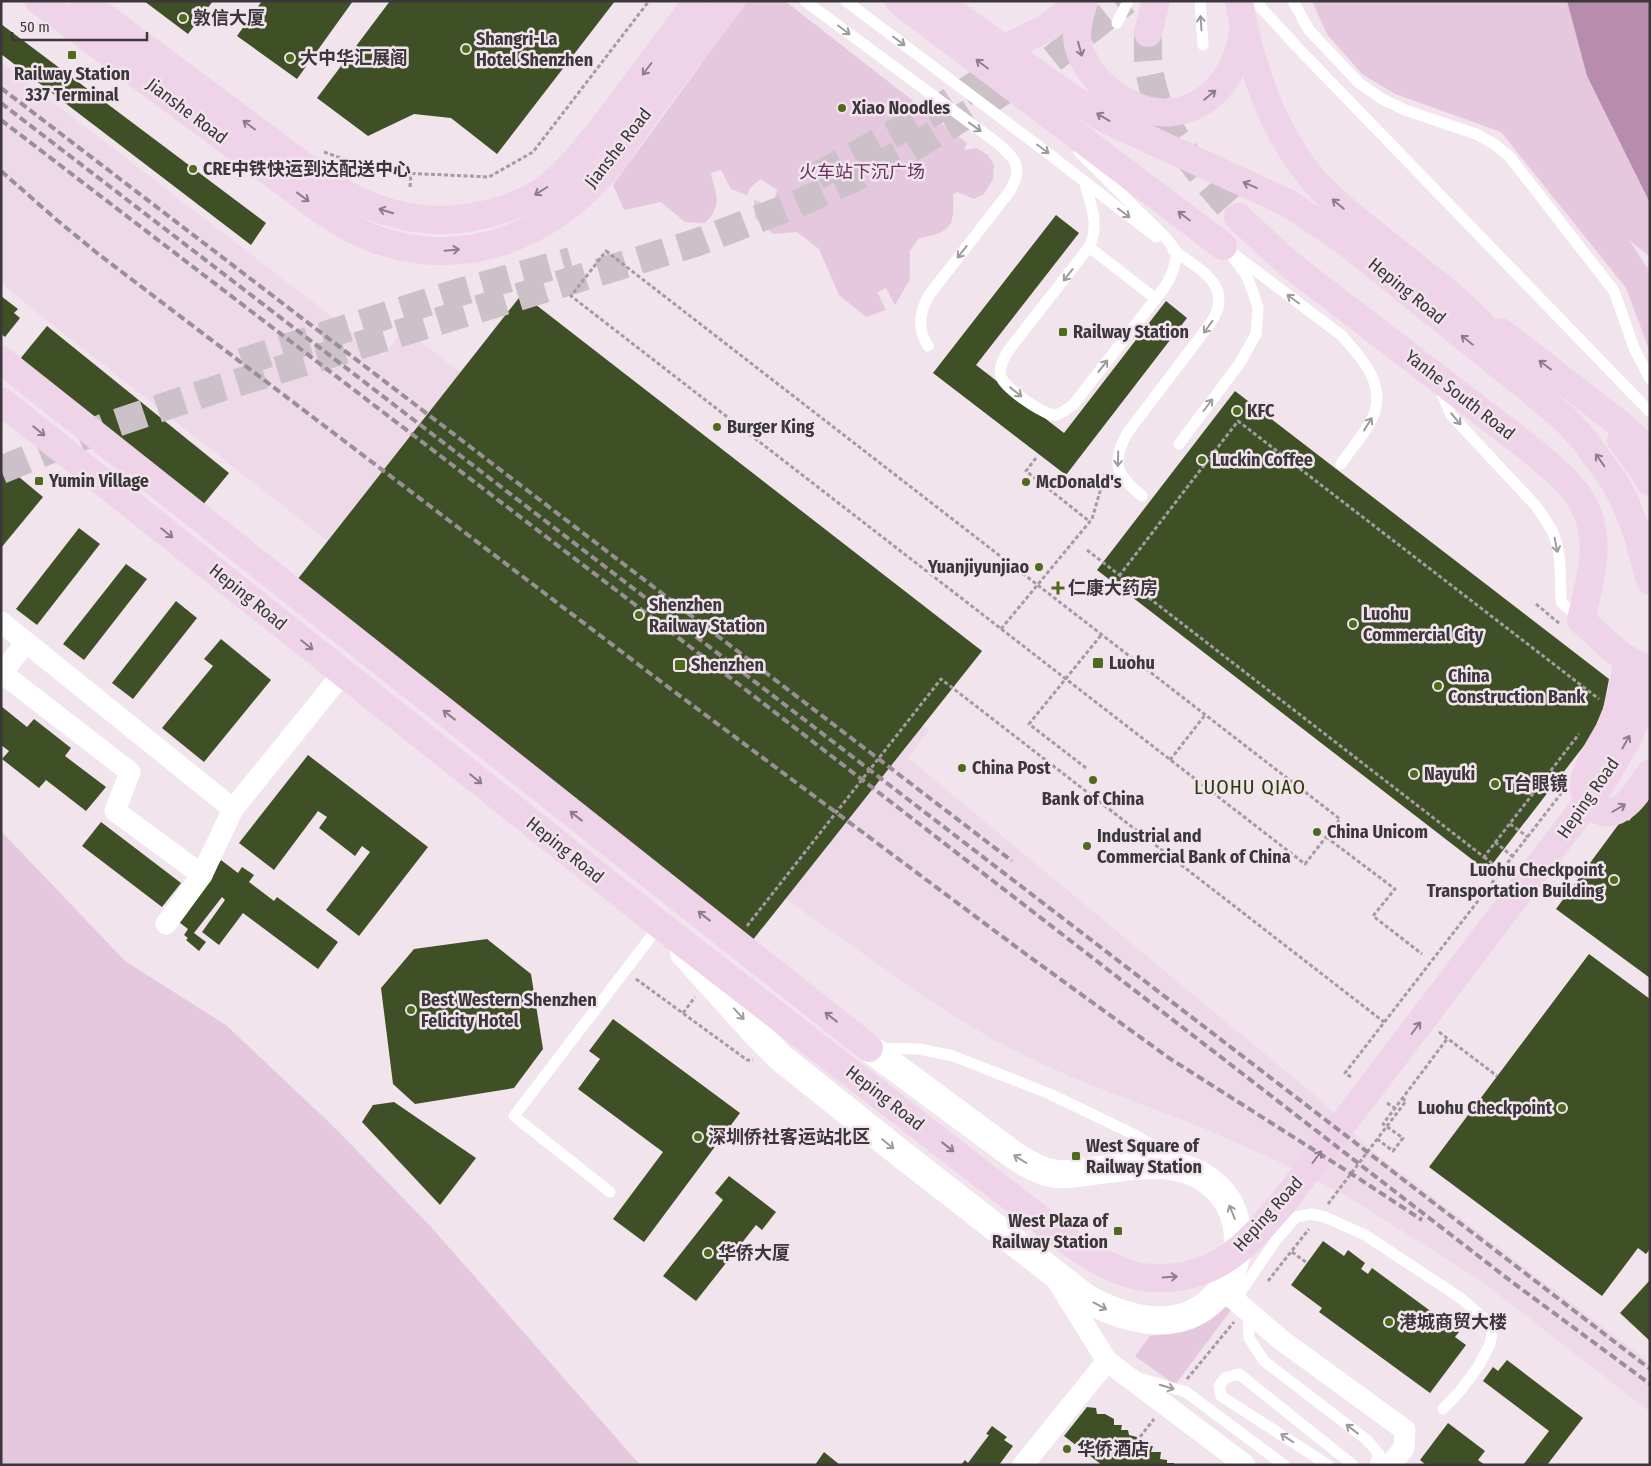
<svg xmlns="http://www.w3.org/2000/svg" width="1651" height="1466" font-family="'Fira Sans Condensed','Noto Sans SC',sans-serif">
	<rect width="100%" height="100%" fill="#f1e4ed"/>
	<polygon fill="#edd9e8" points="1,62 383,356 404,329 929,730 908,758 1325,1104 1371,1150 1650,1363 1650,1412 1480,1280 1345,1195 1273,1159 1203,1128 1081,1081 1042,1064 992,1039 951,1014 920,994 754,876 35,311 1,282"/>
	<g fill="#e5c8de">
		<path d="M747,1H785L967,143L964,150L977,148L988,155L994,165L993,179L984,194L974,199L957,192L953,195C955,228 950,232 919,238L910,251V279L895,305L886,288L877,292L886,310L866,317L839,295L819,249L797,232L773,234L755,218L754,200L773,206L777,190L761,179L750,188L747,195L731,189L721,170L711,173C716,196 723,205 705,223L685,222L661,202L624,210L613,185Z"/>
		<polygon points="1312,1 1567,1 1587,76 1650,203 1650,257 1629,240 1650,272 1650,352 1626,288 1501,132 1395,94 1362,74 1327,34"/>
		<polygon points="1,831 125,961 226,1025 335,1128 432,1228 640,1465 1,1465"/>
		<polygon points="1224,1305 1231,1310 1175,1385 1135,1356 1150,1336 1177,1331"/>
	</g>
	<polygon fill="#b78cad" points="1567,1 1650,1 1650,203 1587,76"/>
	<g fill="#3f5026">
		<polygon points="144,1 213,1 188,34"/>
		<polygon points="262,1 353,1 297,79 237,36"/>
		<polygon points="390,1 615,1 497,154 451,118 414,114 368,136 317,98"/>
		<polygon points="1,24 266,223 251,245 1,54"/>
		<polygon points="1056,215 1079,233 976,365 1064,433 1166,301 1187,318 1066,475 933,373"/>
		<polygon points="522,294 982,651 752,941 297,580"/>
		<polygon points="1,296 18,309 14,313 20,318 5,337 1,334"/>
		<polygon points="47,326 229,473 202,506 20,359"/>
		<polygon points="1235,391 1609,679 1600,725 1487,871 1097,570"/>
		<polygon points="1,462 43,497 1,548"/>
		<polygon points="79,528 100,544 37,625 16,609"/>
		<polygon points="126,564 147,579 84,660 63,644"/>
		<polygon points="176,601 197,618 133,699 112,683"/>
		<polygon points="221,639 271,680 204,762 162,728 213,666 204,659"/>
		<polygon points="1,706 27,727 34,719 71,748 65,756 106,787 86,811 46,780 39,788 2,759 9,751 1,745"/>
		<polygon points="308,755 428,847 359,936 326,910 370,852 362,846 355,856 319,828 327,817 318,811 274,870 239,843"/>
		<polygon points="1650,782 1650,978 1556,909 1624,817 1629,821 1648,795"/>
		<polygon points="101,822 181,883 162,907 82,846"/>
		<polygon points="221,860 238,873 242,867 254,875 249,882 274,901 277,897 338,942 318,969 243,913 219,945 202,932 225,900 222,897 194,933 206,942 199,951 186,940 188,938 184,935 188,929 175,919"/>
		<polygon points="487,939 531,974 543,1049 514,1088 415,1104 393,1084 381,988 414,949"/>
		<polygon points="1589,954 1650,999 1650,1249 1646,1254 1638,1248 1602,1296 1429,1167"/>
		<polygon points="613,1019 740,1113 644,1242 613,1219 663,1152 578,1089 600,1059 589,1051"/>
		<polygon points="394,1102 476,1158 440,1205 362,1122 373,1105"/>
		<polygon points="729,1176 776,1212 762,1230 756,1225 696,1301 663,1276 723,1200 715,1193"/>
		<polygon points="1323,1241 1344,1256 1348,1250 1365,1263 1361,1269 1368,1274 1372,1268 1459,1332 1455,1337 1466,1345 1430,1393 1319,1312 1322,1308 1291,1285"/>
		<polygon points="1650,1280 1650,1341 1620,1313"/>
		<polygon points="1507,1360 1583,1418 1547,1465 1523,1465 1549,1431 1483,1381 1493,1367 1498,1371"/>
		<polygon points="1087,1407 1096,1408 1097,1414 1105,1414 1114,1419 1114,1425 1122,1425 1121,1430 1128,1430 1129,1435 1137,1437 1136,1442 1143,1443 1141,1447 1153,1446 1151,1452 1161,1452 1160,1459 1167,1460 1167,1463 1174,1463 1174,1465 1102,1465 1064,1436"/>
		<polygon points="1448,1423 1485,1451 1478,1460 1485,1465 1426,1465 1420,1460"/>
		<polygon points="992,1426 1007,1437 1004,1440 1013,1446 999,1465 961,1465 965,1460 968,1463 989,1435 986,1434"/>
		<polygon points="824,1452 840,1465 815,1465"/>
	</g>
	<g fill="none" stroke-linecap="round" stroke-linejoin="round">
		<path stroke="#cdc1c9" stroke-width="28" stroke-dasharray="28 14" stroke-linecap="butt" d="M1148,33C1148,47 1147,61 1150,75C1160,131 1202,175 1238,217"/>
		<g stroke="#cdc1c9" stroke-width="28" stroke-dasharray="28 14" stroke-linecap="butt">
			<polyline points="817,176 940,108 1013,61"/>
			<polyline points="242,362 453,294 571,261"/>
			<polyline points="1,470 110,425 223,387 698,242 797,204 850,180 910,149 968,114 1051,60 1126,1"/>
		</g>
		<g stroke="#a59ba2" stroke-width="3" stroke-dasharray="4 2.5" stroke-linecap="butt">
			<polyline points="324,152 381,172 489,177 533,152 649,1"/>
			<polyline points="410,187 411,173"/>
			<polygon points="606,251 1340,819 1305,864 571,296"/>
			<polyline points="1036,458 1026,471 1089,521"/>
			<polyline points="1087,550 1484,857 1579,734"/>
			<polyline points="1119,576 1238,421 1599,699"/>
			<polyline points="1536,604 1560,624"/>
			<polyline points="1001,629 1092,519 1105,474"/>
			<polyline points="1170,760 1205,715"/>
			<polyline points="1086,768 1029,724 1102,634"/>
			<polyline points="1510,824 1528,837"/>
			<polyline points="1326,837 1395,889 1373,916 1422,954"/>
			<polyline points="1495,842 1512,856"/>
			<polyline points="1484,857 1501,870"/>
			<polyline points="1567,866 1580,876"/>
			<polyline points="747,926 941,679 1384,1022"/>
			<polyline points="636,979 747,1060 753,1060"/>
			<polyline points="683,1013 695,997"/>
			<polyline points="1439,1032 1497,1076"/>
			<polyline points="1351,1077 1345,1073 1563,791"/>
			<polyline points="1387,1103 1395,1108"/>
			<polyline points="1377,1139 1393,1151 1403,1138 1383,1124 1447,1039"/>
			<polyline points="1328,1204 1406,1101 1402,1098"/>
			<polyline points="1292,1252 1307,1263"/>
			<polyline points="1268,1281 1309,1229"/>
			<polyline points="1187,1379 1234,1322"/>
			<polyline points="1136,1442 1154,1419"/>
		</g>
		<g stroke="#fff" stroke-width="11">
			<path d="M805,1L996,142C1015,158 1024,167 1010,191L929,295C919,313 917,329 928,346"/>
			<polyline points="846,1 1049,154 1156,237"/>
			<polyline points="1200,1 1203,45"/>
			<polyline points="1255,1 1298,48 1650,412"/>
			<polyline points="1293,1 1309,30 1359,83 1382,99 1405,110 1476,134 1494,144 1509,156 1614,291 1634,348 1650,379"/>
			<polyline points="1117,23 1128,1"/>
			<path d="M1079,152L1166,238L1177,252C1175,267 1172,276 1164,288L1073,405C1067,409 1062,413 1056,415C1044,416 1005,388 1001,377C998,369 1004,358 1008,351L1089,247C1100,225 1091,206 1085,183"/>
			<path d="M1223,246L1341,335C1362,358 1388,386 1372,419C1364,435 1351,449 1341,464"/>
			<polyline points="1089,247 1156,299"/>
			<path d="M1440,389L1451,415L1536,506C1542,515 1548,523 1553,533C1562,553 1560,580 1561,602L1581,620"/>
			<polyline points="1179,444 1240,363 1256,334 1258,308 1252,289 1245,273 1234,259"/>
			<path d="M1142,496C1116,474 1110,463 1128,432L1210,324C1236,286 1200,270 1173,250"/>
			<polyline points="877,1048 919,1049 953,1056 1050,1094 1135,1135 1174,1159"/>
			<polyline points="610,1192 514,1116 660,925"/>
			<polyline points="1235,1300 1276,1240 1296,1217 1311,1214 1325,1217 1365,1235 1462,1299 1489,1323 1492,1334 1490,1344 1478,1367 1460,1391 1443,1409"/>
			<polyline points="1248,1312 1249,1338 1264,1361 1367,1440 1379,1454 1375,1465"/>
			<polyline points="1139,1378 1186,1392 1284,1465"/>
			<polyline points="1328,1465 1221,1396 1219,1386 1225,1378 1239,1374 1353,1465"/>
		</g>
		<g stroke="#fff" stroke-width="21">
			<polyline points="1,622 233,809"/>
			<polyline points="26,642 2,673 130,772 115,811 202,875"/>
			<polyline points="166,924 202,875 233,809 343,673"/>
			<polyline points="1056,1279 1107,1361 1245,1465"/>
			<polyline points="1221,1288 1280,1339 1405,1430 1404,1448 1390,1465"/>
			<polyline points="1023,1465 1107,1361"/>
		</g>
		<path stroke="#fff" stroke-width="28" d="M684,953L756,1033L781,1058L900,1153L1086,1298C1112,1313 1150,1326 1180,1318C1236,1304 1258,1227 1216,1187C1181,1153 1129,1167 1086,1172C1076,1173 1066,1175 1056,1174C1041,1172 1027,1164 1015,1156L869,1048"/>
		<g stroke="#efd3e9" stroke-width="28">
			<path d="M39,1L324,212C343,224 363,236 384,242C467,268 546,236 602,174C619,156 631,132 646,113C674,75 703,38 731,1"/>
			<path d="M82,1L327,183C384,219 439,231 504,209C519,204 535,197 548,187C576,164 598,134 620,105C646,70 671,36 697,1"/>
			<polyline points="899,1 1223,246"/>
			<polyline points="937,1 1071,98 1107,120 1288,203 1346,242 1528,388 1565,419 1584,440 1614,481 1625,502 1637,532 1650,581"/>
			<path d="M1084,1C1081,12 1077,23 1077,35C1077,49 1084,62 1092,73C1101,86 1113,95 1127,102C1185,133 1235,91 1243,31"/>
			<path d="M1239,1C1250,63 1271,129 1312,178C1324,193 1339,205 1353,217C1382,241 1412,264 1442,288C1467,308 1490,333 1511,357"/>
			<polyline points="1148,33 1156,1"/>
			<polyline points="1004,49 1050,26 1080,1"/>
			<path d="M1238,217L1289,264L1530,449C1548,464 1569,480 1581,500C1604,538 1590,580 1581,620C1601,637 1623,663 1650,670"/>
			<polyline points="1501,332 1621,425 1650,452"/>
			<polyline points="1,360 869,1048"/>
			<path d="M1,401L660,925L1050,1227C1071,1244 1095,1261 1121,1271C1154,1284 1195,1279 1224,1260C1247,1246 1264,1224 1282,1204L1596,791C1621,753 1637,725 1650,679"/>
			<polyline points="1621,440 1642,468 1650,482"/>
			<path d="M1627,659C1625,684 1620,707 1609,730C1601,745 1590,761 1585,778C1582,788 1585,799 1592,806C1617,827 1639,791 1650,773"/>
		</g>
		<g stroke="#999097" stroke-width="4" stroke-dasharray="8 4" stroke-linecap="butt">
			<polyline points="1,88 1012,861"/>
			<polyline points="1,103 1650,1369"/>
			<polyline points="1,120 693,649 1512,1282 1650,1384"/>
			<polyline points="1,171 58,221 97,253 664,684 1027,955 1169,1058 1358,1178 1422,1220"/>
		</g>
	</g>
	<defs><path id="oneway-shaft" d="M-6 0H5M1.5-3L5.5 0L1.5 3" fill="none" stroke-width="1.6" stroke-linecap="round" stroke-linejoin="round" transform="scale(1.25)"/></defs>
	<g stroke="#9e9b9d">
		<use href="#oneway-shaft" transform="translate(1201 23) rotate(-94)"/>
		<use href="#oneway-shaft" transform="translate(844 30) rotate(37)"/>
		<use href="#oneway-shaft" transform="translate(899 41) rotate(37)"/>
		<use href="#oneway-shaft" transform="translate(975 127) rotate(36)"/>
		<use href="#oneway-shaft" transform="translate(1043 149) rotate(37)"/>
		<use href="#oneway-shaft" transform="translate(1124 213) rotate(37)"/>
		<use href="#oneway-shaft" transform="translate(962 252) rotate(128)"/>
		<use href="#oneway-shaft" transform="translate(1068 275) rotate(128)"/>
		<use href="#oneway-shaft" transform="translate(1293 299) rotate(-143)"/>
		<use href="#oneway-shaft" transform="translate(1208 327) rotate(126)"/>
		<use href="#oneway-shaft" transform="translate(1103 366) rotate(-52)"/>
		<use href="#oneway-shaft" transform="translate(1016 392) rotate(38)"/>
		<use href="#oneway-shaft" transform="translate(1208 405) rotate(-53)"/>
		<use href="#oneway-shaft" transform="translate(1456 419) rotate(50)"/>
		<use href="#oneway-shaft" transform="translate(1368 424) rotate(-58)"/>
		<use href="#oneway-shaft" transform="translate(1118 459) rotate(92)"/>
		<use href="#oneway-shaft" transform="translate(1556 545) rotate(79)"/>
		<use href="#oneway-shaft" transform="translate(739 1014) rotate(48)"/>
		<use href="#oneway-shaft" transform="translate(888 1144) rotate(39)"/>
		<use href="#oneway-shaft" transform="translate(1020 1159) rotate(-148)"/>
		<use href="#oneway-shaft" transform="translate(1232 1212) rotate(-112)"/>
		<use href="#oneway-shaft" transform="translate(1100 1306) rotate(28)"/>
		<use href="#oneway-shaft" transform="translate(1167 1387) rotate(17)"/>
		<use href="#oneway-shaft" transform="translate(1352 1429) rotate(-142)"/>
		<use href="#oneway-shaft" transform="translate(1287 1438) rotate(-147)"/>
	</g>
	<g stroke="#8d7d89">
		<use href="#oneway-shaft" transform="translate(1080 49) rotate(75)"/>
		<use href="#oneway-shaft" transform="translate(982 64) rotate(-143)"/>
		<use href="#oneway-shaft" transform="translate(647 69) rotate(127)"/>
		<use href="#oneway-shaft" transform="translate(1210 95) rotate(-39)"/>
		<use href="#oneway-shaft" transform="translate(1103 117) rotate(-149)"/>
		<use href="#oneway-shaft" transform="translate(249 125) rotate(-143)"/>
		<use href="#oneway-shaft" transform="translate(1250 185) rotate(-156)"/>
		<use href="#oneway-shaft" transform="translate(541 191) rotate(148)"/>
		<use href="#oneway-shaft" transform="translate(303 197) rotate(36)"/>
		<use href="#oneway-shaft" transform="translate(1338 204) rotate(-140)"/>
		<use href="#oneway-shaft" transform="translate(386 211) rotate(-163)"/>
		<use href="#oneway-shaft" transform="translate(1184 216) rotate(-143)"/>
		<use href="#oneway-shaft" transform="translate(452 250) rotate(-5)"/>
		<use href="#oneway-shaft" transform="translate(1467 340) rotate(-141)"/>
		<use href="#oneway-shaft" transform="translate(1545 365) rotate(-143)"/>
		<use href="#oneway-shaft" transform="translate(39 431) rotate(39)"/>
		<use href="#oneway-shaft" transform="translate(1600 460) rotate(-125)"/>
		<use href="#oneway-shaft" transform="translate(167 533) rotate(39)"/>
		<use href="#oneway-shaft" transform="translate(307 645) rotate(39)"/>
		<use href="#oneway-shaft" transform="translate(449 715) rotate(-142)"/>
		<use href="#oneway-shaft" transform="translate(1626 742) rotate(-61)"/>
		<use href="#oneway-shaft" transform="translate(476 779) rotate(39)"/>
		<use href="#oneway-shaft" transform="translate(1619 808) rotate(-30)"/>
		<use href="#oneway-shaft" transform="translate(576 816) rotate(-142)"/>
		<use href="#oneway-shaft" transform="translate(704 916) rotate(-142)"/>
		<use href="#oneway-shaft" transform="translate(831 1017) rotate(-142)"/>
		<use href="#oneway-shaft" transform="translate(1416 1028) rotate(-53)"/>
		<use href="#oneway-shaft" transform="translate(948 1147) rotate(38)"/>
		<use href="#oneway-shaft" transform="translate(1317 1157) rotate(-53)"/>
		<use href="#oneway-shaft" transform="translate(1170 1277) rotate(-4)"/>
	</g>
	<g fill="#4e6a1c" stroke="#f1e4ed" stroke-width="2">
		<circle cx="183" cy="18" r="5"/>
		<circle cx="466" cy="49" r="5"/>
		<rect x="67" y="50" width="10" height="10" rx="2.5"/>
		<circle cx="290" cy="58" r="5"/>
		<circle cx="842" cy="108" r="5"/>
		<circle cx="193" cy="169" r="5"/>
		<rect x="1058" y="327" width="10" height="10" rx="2.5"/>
		<circle cx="1237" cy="411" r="5"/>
		<circle cx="717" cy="427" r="5"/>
		<circle cx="1202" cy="460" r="5"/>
		<rect x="34" y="476" width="10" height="10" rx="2.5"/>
		<circle cx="1026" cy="482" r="5"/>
		<circle cx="1039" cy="567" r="5"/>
		<path d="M1055.5 580.5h5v5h5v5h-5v5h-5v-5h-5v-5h5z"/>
		<circle cx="639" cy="615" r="5"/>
		<circle cx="1353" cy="624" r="5"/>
		<rect x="1092" y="657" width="12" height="12" rx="2.5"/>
		<rect x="674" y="659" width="12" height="12" rx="2.5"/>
		<circle cx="1438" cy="686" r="5"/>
		<circle cx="962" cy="768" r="5"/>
		<circle cx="1414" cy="774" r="5"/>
		<circle cx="1093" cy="780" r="5"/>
		<circle cx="1495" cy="784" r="5"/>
		<circle cx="1317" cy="832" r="5"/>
		<circle cx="1087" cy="846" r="5"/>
		<circle cx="1614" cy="880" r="5"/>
		<circle cx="411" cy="1010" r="5"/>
		<circle cx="1562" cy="1108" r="5"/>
		<circle cx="698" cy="1137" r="5"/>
		<rect x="1071" y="1151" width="10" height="10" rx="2.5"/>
		<rect x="1113" y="1226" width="10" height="10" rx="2.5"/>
		<circle cx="708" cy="1253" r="5"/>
		<circle cx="1389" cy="1322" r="5"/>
		<circle cx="1067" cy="1449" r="5"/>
	</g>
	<g text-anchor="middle" stroke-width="5" stroke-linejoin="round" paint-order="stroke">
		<g font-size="18" font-weight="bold" fill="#3c373b" stroke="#f1e4ed" text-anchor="start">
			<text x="193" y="24">敦信大厦</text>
			<text x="476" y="45">Shangri-La<tspan x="476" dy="21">Hotel Shenzhen</tspan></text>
			<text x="300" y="64">大中华汇展阁</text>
			<text x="72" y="80" text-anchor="middle">Railway Station<tspan x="72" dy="21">337 Terminal</tspan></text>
			<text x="852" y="114">Xiao Noodles</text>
			<text x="203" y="175">CRE中铁快运到达配送中心</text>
			<text x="1073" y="338">Railway Station</text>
			<text x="1247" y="417">KFC</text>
			<text x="727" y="433">Burger King</text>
			<text x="1212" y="466">Luckin Coffee</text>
			<text x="49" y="487">Yumin Village</text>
			<text x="1036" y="488">McDonald's</text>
			<text x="1029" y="573" text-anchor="end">Yuanjiyunjiao</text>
			<text x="1068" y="594">仁康大药房</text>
			<text x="649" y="611">Shenzhen<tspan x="649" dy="21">Railway Station</tspan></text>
			<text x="1363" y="620">Luohu<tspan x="1363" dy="21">Commercial City</tspan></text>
			<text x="1109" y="669">Luohu</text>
			<text x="691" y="671">Shenzhen</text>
			<text x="1448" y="682">China<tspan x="1448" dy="21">Construction Bank</tspan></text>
			<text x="972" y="774">China Post</text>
			<text x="1424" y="780">Nayuki</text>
			<text x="1505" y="790">T台眼镜</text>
			<text x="1093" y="805" text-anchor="middle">Bank of China</text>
			<text x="1327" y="838">China Unicom</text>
			<text x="1097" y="842">Industrial and<tspan x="1097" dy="21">Commercial Bank of China</tspan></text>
			<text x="1604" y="876" text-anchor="end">Luohu Checkpoint<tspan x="1604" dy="21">Transportation Building</tspan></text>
			<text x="421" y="1006">Best Western Shenzhen<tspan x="421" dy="21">Felicity Hotel</tspan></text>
			<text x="1552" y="1114" text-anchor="end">Luohu Checkpoint</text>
			<text x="708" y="1143">深圳侨社客运站北区</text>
			<text x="1086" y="1152">West Square of<tspan x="1086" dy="21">Railway Station</tspan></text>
			<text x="1108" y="1227" text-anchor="end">West Plaza of<tspan x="1108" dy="21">Railway Station</tspan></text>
			<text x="718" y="1259">华侨大厦</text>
			<text x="1399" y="1328">港城商贸大楼</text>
			<text x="1077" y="1455">华侨酒店</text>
		</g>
		<g font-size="18" fill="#3c373b" stroke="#f1e4ed">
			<text transform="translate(187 111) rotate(37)" y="6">Jianshe Road</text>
			<text transform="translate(618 148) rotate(-52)" y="6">Jianshe Road</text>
			<text transform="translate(1407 291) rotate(39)" y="6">Heping Road</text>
			<text transform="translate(1460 395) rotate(38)" y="6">Yanhe South Road</text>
			<text transform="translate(248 597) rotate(39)" y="6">Heping Road</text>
			<text transform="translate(1588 798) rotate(-55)" y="6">Heping Road</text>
			<text transform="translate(565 850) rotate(39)" y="6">Heping Road</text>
			<text transform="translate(885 1098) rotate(38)" y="6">Heping Road</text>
			<text transform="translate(1268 1214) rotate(-48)" y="6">Heping Road</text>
		</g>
		<g font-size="18" fill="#67315d" stroke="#f1e4ed">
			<text x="862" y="178">火车站下沉广场</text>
		</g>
		<g font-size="20" letter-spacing="1" fill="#2b3e07" stroke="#f1e4ed">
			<text x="1250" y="794">LUOHU QIAO</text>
		</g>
	</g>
	<rect width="1651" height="1466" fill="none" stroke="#3c373b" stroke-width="5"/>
	<path d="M12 32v8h135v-8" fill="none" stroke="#3c373b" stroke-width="2.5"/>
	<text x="20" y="32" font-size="15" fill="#3c373b" stroke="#f1e4ed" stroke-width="4" paint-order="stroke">50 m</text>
</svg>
